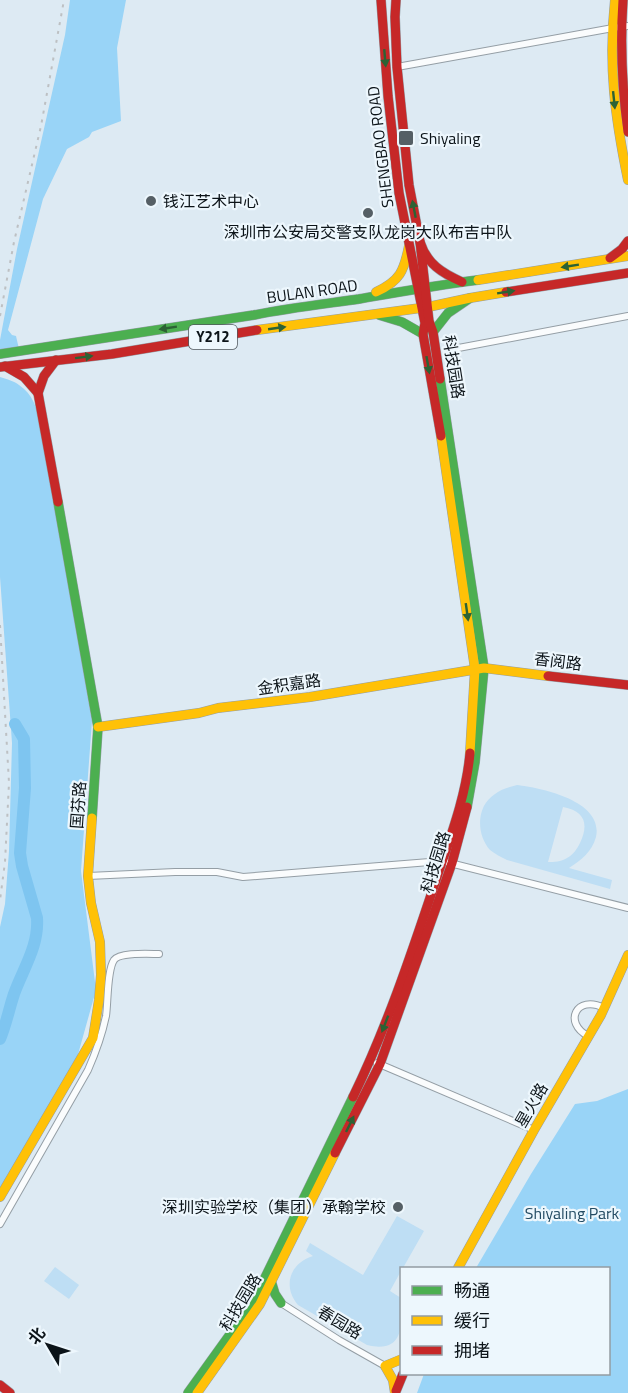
<svg xmlns="http://www.w3.org/2000/svg" width="628" height="1393" font-family="'Titillium Web','Noto Sans SC',sans-serif">
	<rect width="100%" height="100%" fill="#ddeaf3"/>
	<g fill="#bedef4" fill-rule="evenodd">
		<path d="M517,785C542,788 604,801 596,837C592,852 581,860 569,868L612,880L610,889L507,860C501,857 495,854 490,850C476,834 476,806 495,794C501,789 510,787 517,785ZM563,807C585,811 589,824 580,843C577,849 573,855 567,858C561,862 554,862 548,862Z"/>
		<path d="M397,1216L424,1231L403,1268H402L401,1271L390,1291L401,1298C402,1324 405,1354 367,1345L298,1305C282,1286 290,1263 313,1256L306,1251L310,1243L363,1275Z"/>
		<polygon points="55,1267 79,1285 69,1299 44,1281"/>
	</g>
	<g fill="#99d4f7">
		<polygon points="70,0 126,0 117,48 121,121 92,132 89,137 67,149 43,199 8,330 12,335 16,336 19,349 0,351 0,340 17,249 65,35"/>
		<path d="M0,377C6,379 14,381 19,385C33,394 37,409 41,424L92,721L81,871L96,990L77,1058L0,1189V927L5,904L9,851L12,743L0,577Z"/>
		<polygon points="628,1089 628,1393 417,1393 424,1374 608,1374 608,1268 476,1268 531,1174 575,1104 597,1101"/>
	</g>
	<g fill="none" stroke-linecap="round" stroke-linejoin="round">
		<path stroke="#7ec5f0" stroke-width="12" d="M0,1039C6,1025 9,1009 14,994C23,969 39,946 37,918L22,866L20,853L25,788L24,739L15,724"/>
		<g stroke="#949ea5" stroke-width="8">
			<g id="street">
				<polyline points="397,67 613,28 628,26"/>
				<polyline points="453,349 628,316"/>
				<polyline points="88,876 175,872 217,872 243,877 442,861 628,908"/>
				<path d="M588,1036C563,1023 576,994 604,1008"/>
				<polyline points="377,1063 534,1130"/>
				<path d="M0,1224L88,1070C96,1052 102,1035 106,1016C108,1003 107,970 114,960C120,952 149,954 159,954"/>
				<polyline points="281,1303 339,1340 385,1366"/>
			</g>
		</g>
		<g stroke="#949ea5" stroke-width="10">
			<g id="fast">
				<polyline points="379,315 402,322 423,334"/>
				<polyline points="433,332 448,313 470,298"/>
				<path d="M0,354L254,315C289,308 324,304 359,299C399,292 438,285 478,280"/>
				<polyline points="440,379 484,668 475,762 467,807"/>
				<polyline points="58,502 98,727 92,818"/>
				<polyline points="271,1281 275,1294 281,1303"/>
				<polyline points="188,1393 234,1329 259,1290 353,1097"/>
			</g>
		</g>
		<g stroke="#949ea5" stroke-width="10">
			<g id="slow">
				<path d="M615,0C608,65 615,117 628,180"/>
				<polyline points="478,280 628,256"/>
				<path d="M376,292C400,281 404,271 409,246"/>
				<polyline points="257,330 428,307 470,298 506,292"/>
				<polyline points="441,436 475,669 470,753"/>
				<polyline points="98,727 199,713 218,708 310,697 484,668 548,676"/>
				<polyline points="0,1197 93,1038 99,1000 101,975 100,942 91,903 88,876 92,818"/>
				<polyline points="458,1268 534,1130 601,1015 628,955"/>
				<polyline points="197,1393 260,1304 335,1153"/>
				<polyline points="395,1393 393,1380 385,1366 402,1359"/>
			</g>
		</g>
		<g stroke="#949ea5" stroke-width="10">
			<g id="jam">
				<polyline points="381,0 388,96 399,193 425,323 423,334 441,436"/>
				<polyline points="396,0 395,17 397,67 409,185 420,242 429,321 433,332 440,379"/>
				<path d="M623,0C620,44 622,88 628,132"/>
				<path d="M420,242C427,264 442,273 462,282"/>
				<polyline points="610,258 622,249 628,241"/>
				<polyline points="506,292 628,273"/>
				<polyline points="56,360 44,376 38,393 58,502"/>
				<polyline points="5,366 24,377 38,393"/>
				<polyline points="0,367 112,354 257,330"/>
				<polyline points="548,676 628,685"/>
				<path d="M353,1097C386,1029 410,958 434,886C448,843 466,799 470,753"/>
				<polyline points="335,1153 380,1064 452,863 467,807"/>
				<polyline points="0,1385 10,1393"/>
				<polyline points="396,1391 403,1374"/>
			</g>
		</g>
		<use href="#street" stroke="#fafcfd" stroke-width="6"/>
		<use href="#fast" stroke="#4caf50" stroke-width="9"/>
		<use href="#slow" stroke="#ffc107" stroke-width="9"/>
		<use href="#jam" stroke="#c62828" stroke-width="9"/>
		<g stroke="#bdc0c3" stroke-width="2" stroke-dasharray="3 6" stroke-linecap="butt">
			<polyline points="0,316 14,242 41,126 64,0"/>
			<polyline points="0,625 9,783 5,862 0,900"/>
		</g>
	</g>
	<defs><path id="oneway-solid" d="M-6-.8H1V-3.2L6.5 0L1 3.2V.8H-6Z" transform="scale(1.5)"/></defs>
	<g fill="#2c6234">
		<use href="#oneway-solid" transform="translate(385 58) rotate(85)"/>
		<use href="#oneway-solid" transform="translate(614 100) rotate(84)"/>
		<use href="#oneway-solid" transform="translate(414 209) rotate(-101)"/>
		<use href="#oneway-solid" transform="translate(570 266) rotate(171)"/>
		<use href="#oneway-solid" transform="translate(506 292) rotate(-9)"/>
		<use href="#oneway-solid" transform="translate(168 328) rotate(171)"/>
		<use href="#oneway-solid" transform="translate(277 328) rotate(-8)"/>
		<use href="#oneway-solid" transform="translate(84 357) rotate(-7)"/>
		<use href="#oneway-solid" transform="translate(428 365) rotate(80)"/>
		<use href="#oneway-solid" transform="translate(467 612) rotate(82)"/>
		<use href="#oneway-solid" transform="translate(385 1024) rotate(111)"/>
		<use href="#oneway-solid" transform="translate(350 1124) rotate(-64)"/>
	</g>
	<g fill="#555f65" stroke="#edf7fd" stroke-width="2">
		<rect x="398" y="130" width="16" height="16" rx="3"/>
		<circle cx="151" cy="201" r="6"/>
		<circle cx="368" cy="213" r="6"/>
		<circle cx="398" cy="1207" r="6"/>
	</g>
	<g text-anchor="middle" stroke-width="4.5" stroke-linejoin="round" paint-order="stroke">
		<rect fill="#edf7fd" stroke="#50585d" stroke-width="1.5" x="189" y="325" width="48" height="24" rx="4.5"/>
		<g font-size="15" font-weight="bold" fill="#0c1419">
			<text x="213" y="342">Y212</text>
		</g>
		<g font-size="16" fill="#0c1419" stroke="#edf7fd" text-anchor="start">
			<text x="420" y="144">Shiyaling</text>
			<text x="163" y="207">钱江艺术中心</text>
			<text x="368" y="238" text-anchor="middle">深圳市公安局交警支队龙岗大队布吉中队</text>
			<text x="386" y="1213" text-anchor="end">深圳实验学校（集团）承翰学校</text>
		</g>
		<g font-size="16" fill="#0c1419" stroke="#edf7fd">
			<text transform="translate(380 147) rotate(-97)" y="6">SHENGBAO ROAD</text>
			<text transform="translate(312 291) rotate(-8)" y="6">BULAN ROAD</text>
			<text transform="translate(454 367) rotate(81)" y="6">科技园路</text>
			<text transform="translate(558 661) rotate(7)" y="6">香阅路</text>
			<text transform="translate(289 684) rotate(-8)" y="6">金积嘉路</text>
			<text transform="translate(78 805) rotate(-86)" y="6">国芬路</text>
			<text transform="translate(435 862) rotate(-73)" y="6">科技园路</text>
			<text transform="translate(531 1105) rotate(-60)" y="6">星火路</text>
			<text transform="translate(240 1302) rotate(-59)" y="6">科技园路</text>
			<text transform="translate(340 1322) rotate(31)" y="6">春园路</text>
		</g>
		<g font-size="16" fill="#244c64" stroke="#edf7fd">
			<text x="572" y="1219">Shiyaling Park</text>
		</g>
	</g>
	<rect x="400" y="1267" width="210" height="108" fill="#edf7fd" stroke="#939ca2" stroke-width="1.5"/>
	<rect x="412" y="1286" width="30" height="9" fill="#4caf50" stroke="#939ca2" stroke-width="1.5"/>
	<text x="454" y="1297" font-size="18" fill="#0c1419">畅通</text>
	<rect x="412" y="1316" width="30" height="9" fill="#ffc107" stroke="#939ca2" stroke-width="1.5"/>
	<text x="454" y="1327" font-size="18" fill="#0c1419">缓行</text>
	<rect x="412" y="1346" width="30" height="9" fill="#c62828" stroke="#939ca2" stroke-width="1.5"/>
	<text x="454" y="1357" font-size="18" fill="#0c1419">拥堵</text>
	<g transform="translate(48 1345) rotate(309)" stroke="#edf7fd" stroke-width="4.5" paint-order="stroke">
	<path d="M0-4.5L10 22L0 15L-10 22Z" fill="#0c1419"/>
	<text y="-9" font-size="16" font-weight="bold" text-anchor="middle" fill="#0c1419">北</text>
	</g>
</svg>
